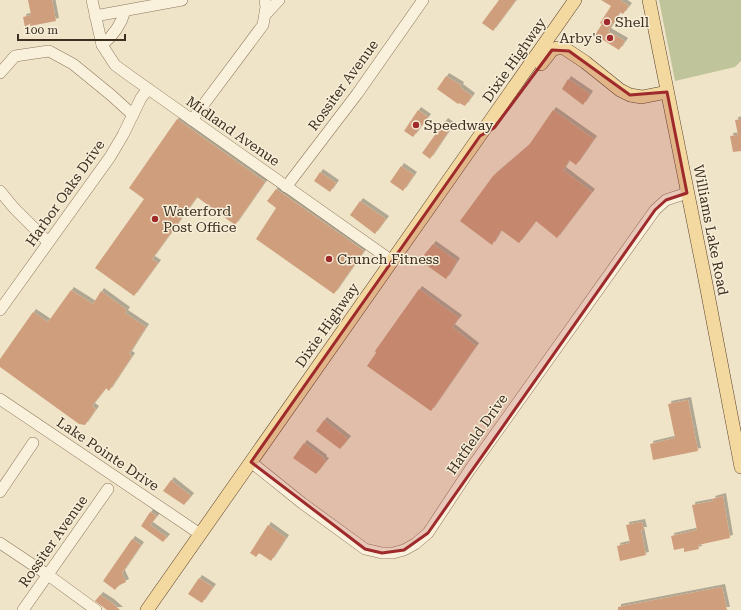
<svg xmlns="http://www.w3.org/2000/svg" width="741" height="610" font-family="'Roboto Serif',serif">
	<defs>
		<filter id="shadow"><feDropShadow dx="3" dy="-3" stdDeviation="0" flood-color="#0004"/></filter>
	</defs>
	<rect width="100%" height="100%" fill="#f0e4c8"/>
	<polygon fill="#bfc49a" points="659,0 741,0 741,61 735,67 675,81"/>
	<g fill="#cf9f7d" filter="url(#shadow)">
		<polygon points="28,0 52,0 56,21 25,27 23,17 31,15"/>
		<polygon points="499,0 516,0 493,31 482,23"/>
		<polygon points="601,0 620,0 629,6 623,14 620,12 608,31 625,41 619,50 595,35 602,24 600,23 611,6"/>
		<polygon points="446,76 461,85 460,87 472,96 465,106 459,103 458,104 437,89"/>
		<polygon points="568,79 590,94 583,105 562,89"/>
		<polygon points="418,110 428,117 413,137 404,131"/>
		<polygon points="553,110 594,139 576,165 569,160 563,170 592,192 557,238 536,221 519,243 501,230 492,245 460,221 493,176 529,145"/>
		<polygon points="177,119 265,182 235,225 197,197 152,259 158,263 134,296 95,268 144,199 129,188"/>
		<polygon points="741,119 741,151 733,152 730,136 738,135 735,120"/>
		<polygon points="445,121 452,126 430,159 422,153"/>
		<polygon points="401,166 414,175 403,191 390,182"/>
		<polygon points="320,172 336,183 330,192 314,181"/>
		<polygon points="276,189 364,251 334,294 256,239 276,208 267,201"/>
		<polygon points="360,201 386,219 375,234 350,215"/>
		<polygon points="433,244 457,261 446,279 422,262 426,256 424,255"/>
		<polygon points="419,289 459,318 452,327 476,346 431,411 367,366 376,353 375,351"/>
		<polygon points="71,290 93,304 101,291 127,310 125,313 146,327 129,354 132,356 109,391 106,388 92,406 96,409 85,425 79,424 0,367 0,359 33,312 48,322"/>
		<polygon points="688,400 698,451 653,460 650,444 675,438 668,404"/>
		<polygon points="324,420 348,439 340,449 316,431"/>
		<polygon points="304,443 324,458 323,459 326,461 316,474 293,458"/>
		<polygon points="171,480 191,496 184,505 163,491"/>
		<polygon points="723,496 730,538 698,545 699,549 684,552 684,548 674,550 671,536 697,530 692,505 713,501 712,499"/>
		<polygon points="150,512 157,516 150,525 167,537 163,542 141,526"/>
		<polygon points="642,522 644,530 641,530 646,555 620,561 617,546 630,543 626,525"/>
		<polygon points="268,525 286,538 271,561 259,553 256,557 250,553"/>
		<polygon points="132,539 141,545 122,573 126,582 118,586 115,590 103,581"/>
		<polygon points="199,578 213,587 202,603 188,594"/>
		<polygon points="722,587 727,610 618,610 618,607"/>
		<polygon points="100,595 111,602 120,610 107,610 95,601"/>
	</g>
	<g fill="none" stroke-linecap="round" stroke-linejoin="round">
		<g stroke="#8d765c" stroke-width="12">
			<g id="minor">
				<polyline points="92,0 102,45 115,65 130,76 392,261"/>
				<polyline points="265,15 279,0"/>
				<polyline points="95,16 182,0"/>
				<path d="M102,45C114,35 121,25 125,11"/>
				<polyline points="0,73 15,56 49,51 73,64 111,95 133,115"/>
				<polyline points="192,120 263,25 266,7 265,0"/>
				<polyline points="286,187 357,94 423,0"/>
				<polyline points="0,191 14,208 48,242"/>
				<polyline points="0,310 110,157 123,135 141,98 148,89"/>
				<polyline points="0,399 200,534"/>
				<polyline points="251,462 302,503 365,549 382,553 393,553 404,550 415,544 428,533 469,471 655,210 666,200 687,193"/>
				<polyline points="0,492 33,443"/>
				<polyline points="0,543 48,575 96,610"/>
				<polyline points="23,610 108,489"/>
			</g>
		</g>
		<g stroke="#5b4430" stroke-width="14">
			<g id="major">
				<polyline points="649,0 705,279 741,467"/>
				<polyline points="541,64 552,50 557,48 564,48 585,62 620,90 630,95 642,97 667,92"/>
				<polyline points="147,610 575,0"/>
			</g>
		</g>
		<use href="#minor" stroke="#faf1dc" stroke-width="11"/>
		<use href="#major" stroke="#f3d9a0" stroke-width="13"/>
	</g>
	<path fill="#9e2a2b" fill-opacity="0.2" stroke="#9e2a2b" stroke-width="3" stroke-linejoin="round" d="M552,50L569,51L630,95L667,92L687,193L666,200L655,210L428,533L404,550L382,553L365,549L251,462L480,136L494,128Z"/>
	<g fill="#9e2a2b" stroke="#f7eed8" stroke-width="1.5">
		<circle cx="607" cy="22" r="4"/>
		<circle cx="610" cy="38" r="4"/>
		<circle cx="416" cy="125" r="4"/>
		<circle cx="155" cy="219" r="4"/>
		<circle cx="329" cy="259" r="4"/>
	</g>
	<g text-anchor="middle" stroke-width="3" stroke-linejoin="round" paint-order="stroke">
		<g font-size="14" fill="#3d2e20" stroke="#f7eed8" text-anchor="start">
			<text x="615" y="27">Shell</text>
			<text x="602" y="43" text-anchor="end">Arby's</text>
			<text x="424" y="130">Speedway</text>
			<text x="163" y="216">Waterford<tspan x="163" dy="16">Post Office</tspan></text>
			<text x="337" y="264">Crunch Fitness</text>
		</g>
		<g font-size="14" fill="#3d2e20" stroke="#f7eed8">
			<text transform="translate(514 60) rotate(-55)" y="5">Dixie Highway</text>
			<text transform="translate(343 85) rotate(-54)" y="5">Rossiter Avenue</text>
			<text transform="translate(233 131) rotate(35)" y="5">Midland Avenue</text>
			<text transform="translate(65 193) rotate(-55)" y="5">Harbor Oaks Drive</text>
			<text transform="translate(711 230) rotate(79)" y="5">Williams Lake Road</text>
			<text transform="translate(327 325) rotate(-55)" y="5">Dixie Highway</text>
			<text transform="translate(477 434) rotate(-55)" y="5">Hatfield Drive</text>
			<text transform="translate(108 454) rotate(34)" y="5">Lake Pointe Drive</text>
			<text transform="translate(53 541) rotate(-55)" y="5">Rossiter Avenue</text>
		</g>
	</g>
	<path d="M18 34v6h107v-6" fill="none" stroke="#3d2e20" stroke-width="2"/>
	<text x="24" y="34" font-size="12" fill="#3d2e20" stroke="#f7eed8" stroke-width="3" paint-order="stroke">100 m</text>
</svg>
